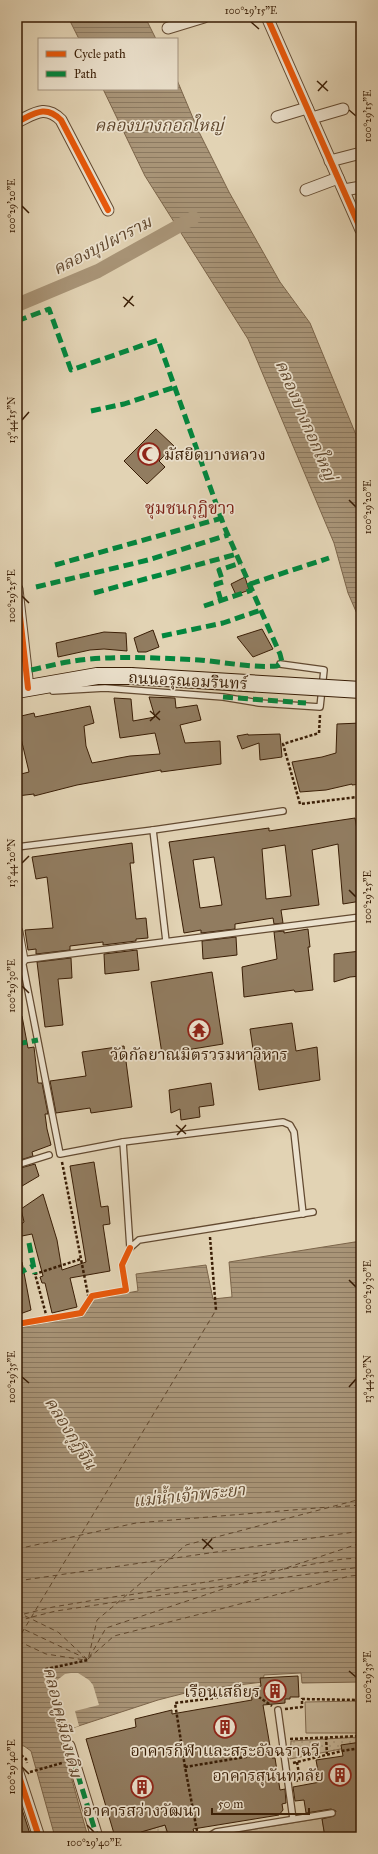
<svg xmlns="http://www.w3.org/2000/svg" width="378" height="1854" font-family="'IM FELL Great Primer','Noto Serif Thai',serif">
	<defs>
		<pattern id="grass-dots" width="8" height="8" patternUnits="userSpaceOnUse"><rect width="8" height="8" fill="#c5b496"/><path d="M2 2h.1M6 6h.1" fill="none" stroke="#aa9a80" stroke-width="1.8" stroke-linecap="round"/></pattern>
		<pattern id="water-rules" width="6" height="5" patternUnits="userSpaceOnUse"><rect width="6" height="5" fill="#a99578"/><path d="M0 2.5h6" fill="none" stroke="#8b7960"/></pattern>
	</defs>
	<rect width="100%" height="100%" fill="#e2d3b4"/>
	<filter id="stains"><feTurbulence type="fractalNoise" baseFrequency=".005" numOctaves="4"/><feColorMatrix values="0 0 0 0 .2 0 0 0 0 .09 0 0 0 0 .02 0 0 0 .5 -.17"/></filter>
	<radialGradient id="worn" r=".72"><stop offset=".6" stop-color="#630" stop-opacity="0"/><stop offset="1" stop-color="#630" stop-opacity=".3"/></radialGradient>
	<g fill="url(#grass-dots)" stroke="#7f684e">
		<polygon points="361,1737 361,1745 290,1759 291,1741"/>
		<polygon points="165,1825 169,1837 142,1837 141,1832"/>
	</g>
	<g fill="#c5b496" stroke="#7f684e">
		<polygon points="361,1701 361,1733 306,1733 305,1702"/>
		<polygon points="322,1818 325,1837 214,1837 219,1835"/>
	</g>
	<g fill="url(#water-rules)" stroke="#7c654a">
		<polygon points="68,17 145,17 156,39 79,39"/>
		<polygon points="177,80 198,130 229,192 280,282 310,323 361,447 361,623 348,593 334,543 248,339 145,176 103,89 177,89"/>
		<polygon points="361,1241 361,1682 302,1683 301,1673 264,1675 263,1682 197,1690 158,1700 60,1732 61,1741 88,1837 55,1837 31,1751 24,1746 17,1745 17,1328 83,1316 94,1299 138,1291 136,1274 206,1265 213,1299 232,1297 229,1262"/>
	</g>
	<polygon fill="#e2d3b4" points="71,1673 78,1673 89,1680 93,1685 99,1705 75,1711 79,1726 60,1732 51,1700 51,1687 47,1687 44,1682 47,1676 53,1677 56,1681 65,1674"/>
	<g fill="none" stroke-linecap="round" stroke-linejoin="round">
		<polyline stroke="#a99578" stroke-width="14" points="17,305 98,271 193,218"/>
		<g stroke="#60472d" stroke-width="1" stroke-dasharray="5 4" stroke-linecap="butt">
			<polyline points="336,1507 361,1505"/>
			<polyline points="17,1549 136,1523 329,1507"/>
			<polyline points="284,1569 343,1559 361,1558"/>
			<polyline points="17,1581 361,1531"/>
			<polyline points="243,1583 361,1567"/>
			<polyline points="129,1595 277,1570"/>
			<polyline points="17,1612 58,1632 88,1660 97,1620 186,1545 361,1499"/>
			<polyline points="24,1614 53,1607 125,1595"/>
			<polyline points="17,1616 21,1615"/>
			<polyline points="32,1617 56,1611 236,1584"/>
			<polyline points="17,1621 29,1618"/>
			<polyline points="17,1626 87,1659"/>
			<polyline points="17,1641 216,1310"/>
			<polyline points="18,1641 46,1654 85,1660"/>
			<polyline points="89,1658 106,1628 361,1543"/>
			<polyline points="88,1659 114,1636 350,1576 361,1575"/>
		</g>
	</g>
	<g fill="#917c60" stroke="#391d05" fill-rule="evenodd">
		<polygon points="156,429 174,446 159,461 165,467 147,484 124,461"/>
		<polygon points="245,577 249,590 236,595 231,584"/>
		<polygon points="262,629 273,649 253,657 237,637"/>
		<polygon points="153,630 159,647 146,652 138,652 134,638"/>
		<polygon points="104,632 126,633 127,651 104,649 90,650 58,657 56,643"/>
		<polygon points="149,697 175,698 176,708 197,705 201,720 180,725 185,743 220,741 221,764 161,772 161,770 77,785 34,796 34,794 17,796 17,775 29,772 20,734 17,735 17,717 34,713 35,717 90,706 94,723 84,726 86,746 92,763 130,756 160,754 155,733 120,738 114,698 131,699 133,721 155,717"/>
		<polygon points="361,723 361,784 352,785 352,784 326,790 300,792 292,762 322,757 336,753 337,724"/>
		<polygon points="248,734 248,735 280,734 282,757 260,760 259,743 242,749 237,736"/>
		<path d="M355,818L361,853V901L343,904L338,844L312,850L319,905L281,910L283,923L274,924L273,918L235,924V929L201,933V930L184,933L169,842L269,828V831ZM285,845L291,896L266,899L262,849ZM214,857L222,905L200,908L193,860Z"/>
		<polygon points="132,843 134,863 130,863 136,919 146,918 148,938 136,939 136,941 103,945 103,942 70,946 70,950 36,954 36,949 28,950 25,930 53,928 47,877 36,879 32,857"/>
		<polygon points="308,929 310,947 308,947 313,990 295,992 294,990 244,997 242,967 277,959 274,932 284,931 284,933"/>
		<polygon points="236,937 237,955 203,959 202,941"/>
		<polygon points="137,950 139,970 105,974 104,954"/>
		<polygon points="361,951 361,976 350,977 334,982 334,954"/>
		<polygon points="71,958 72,978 58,979 63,1025 45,1027 37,962"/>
		<polygon points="212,972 223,1044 162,1054 151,982"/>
		<polygon points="22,1016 28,1048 34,1047 38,1083 42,1083 48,1114 45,1114 47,1129 51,1145 32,1152 33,1156 17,1161 17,1017"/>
		<polygon points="292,1023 296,1051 317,1047 320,1080 259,1090 250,1029"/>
		<polygon points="124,1046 132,1107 91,1113 90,1108 56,1113 50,1081 86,1076 82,1052"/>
		<polygon points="211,1083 214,1105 199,1107 200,1117 181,1120 180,1109 171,1113 169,1090"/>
		<polygon points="94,1162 101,1207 108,1206 110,1224 103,1225 110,1271 70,1278 77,1307 52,1313 45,1283 42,1283 40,1277 43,1276 32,1234 17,1237 17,1227 24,1222 21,1209 43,1194 57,1240 62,1270 86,1262 70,1166"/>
		<polygon points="35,1164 39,1176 17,1189 17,1169"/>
		<polygon points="17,1262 22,1262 31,1310 17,1315"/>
		<polygon points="298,1676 299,1697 290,1697 290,1699 285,1699 285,1703 263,1705 272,1758 275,1758 280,1790 285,1789 286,1803 282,1804 283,1810 279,1815 193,1829 196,1837 169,1837 165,1825 141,1832 142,1837 115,1837 86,1739 136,1727 135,1719 172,1710 172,1714 252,1700 250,1688 261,1686 260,1678"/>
		<polygon points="361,1742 361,1837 325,1837 322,1819 334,1816 336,1811 331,1809 306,1813 304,1800 295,1801 293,1787 320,1782 316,1760 343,1756 341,1745"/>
		<polygon points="19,1800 31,1837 17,1837 17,1801"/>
	</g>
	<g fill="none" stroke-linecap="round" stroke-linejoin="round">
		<g stroke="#634a31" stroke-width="8">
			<g id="lane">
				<polyline points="53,691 105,688 223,697 259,703 320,707 324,670 280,664"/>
				<polyline points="153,830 166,941"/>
				<polyline points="17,847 153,830 283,811"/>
				<polyline points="123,1142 283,1122 290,1125 294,1132 303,1214"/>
				<polyline points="17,1165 49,1155"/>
				<polyline points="313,1212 139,1240 130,1248 123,1142 60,1154 22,960 361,917"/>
				<polyline points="278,1710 293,1819"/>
				<polyline points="208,1837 216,1832 332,1813"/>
			</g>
		</g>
		<g stroke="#634a31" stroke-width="13">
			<g id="street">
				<polyline points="267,17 361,230"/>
				<polyline points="168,28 204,17"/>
				<polyline points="277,117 307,108"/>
				<polyline points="312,118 343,109"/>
				<path d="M17,122C34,114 45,104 61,120L108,210"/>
				<polyline points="330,161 361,153"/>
				<polyline points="306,190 338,178"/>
				<polyline points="344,190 361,187"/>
				<polyline points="17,589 28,688"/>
				<polyline points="17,932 22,960 17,961"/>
				<polyline points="69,1746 97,1837"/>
				<polyline points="17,1770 39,1837"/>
			</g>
		</g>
		<g stroke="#391d05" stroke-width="18">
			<polyline id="secondary" points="17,690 97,676 131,676"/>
		</g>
		<g stroke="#391d05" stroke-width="2.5" stroke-dasharray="3 2" stroke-linecap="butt">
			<polyline points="320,715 319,733 283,744 300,804 357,797 361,819"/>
			<polyline points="62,1162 89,1300"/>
			<polyline points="210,1237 216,1310"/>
			<polyline points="47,1318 35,1274 81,1259"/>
			<polyline points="285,1709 302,1707 302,1699 361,1700"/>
			<polyline points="66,1737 46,1669 88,1660"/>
			<polyline points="326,1737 327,1754"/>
			<polyline points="17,1738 19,1744 17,1747"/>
			<polyline points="290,1739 361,1736"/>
			<polyline points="17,1752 26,1759 27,1763"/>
			<polyline points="297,1762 300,1780"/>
			<polyline points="293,1763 342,1751 361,1748"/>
			<polyline points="185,1767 175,1703 253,1693 272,1706"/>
			<polyline points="30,1772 62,1763"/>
			<polyline points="295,1781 316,1777"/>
			<polyline points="201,1834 197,1831 185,1767 275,1752"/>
		</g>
		<use href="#lane" stroke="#ece2ce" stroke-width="5.5"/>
		<use href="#street" stroke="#ece2ce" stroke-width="11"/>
		<use href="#secondary" stroke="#ece2ce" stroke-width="16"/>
		<g stroke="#391d05" stroke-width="18" stroke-linecap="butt">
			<polyline id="secondary-bridge" points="131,676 361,690"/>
		</g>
		<use href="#secondary-bridge" stroke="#ece2ce" stroke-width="16"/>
		<g stroke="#00873e" stroke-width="5" stroke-dasharray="10 5" stroke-linecap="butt">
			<path d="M17,321L49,309L71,370L158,340L224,526L280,654L282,662L277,666C253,668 223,662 199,660C157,658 115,655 74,661C58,663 42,668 26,671"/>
			<polyline points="91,411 124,404 175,387"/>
			<polyline points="55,565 222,518"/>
			<polyline points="250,584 329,558"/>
			<polyline points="36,587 148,560 228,535"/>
			<polyline points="94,593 237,554"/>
			<polyline points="221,601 216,584 223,582 219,570 241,563"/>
			<polyline points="204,606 252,590"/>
			<polyline points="162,636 223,623 261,610"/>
			<polyline points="223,697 306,703"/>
			<polyline points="17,1044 38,1040"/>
			<polyline points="17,1151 21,1163"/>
			<polyline points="29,1243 35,1274"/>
			<polyline points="17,1274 33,1266"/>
			<polyline points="69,1746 97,1837"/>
		</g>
		<g stroke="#ece2ce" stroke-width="8">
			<g id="cycleway">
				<polyline points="267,17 361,230"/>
				<path d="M17,122C34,114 45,104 61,120L108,210"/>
				<polyline points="17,589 28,688"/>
				<polyline points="17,1324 81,1313 92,1296 126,1290 122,1265 130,1248"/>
				<polyline points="17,1770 39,1837"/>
			</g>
		</g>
		<use href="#cycleway" stroke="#e8590c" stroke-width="6"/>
	</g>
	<path fill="none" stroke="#391d05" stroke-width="1.5" d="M251,22L259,29M317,81L328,91M318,91L327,81M349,110L356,116M22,206L29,213M123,297L134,306M124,307L133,296M22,420L29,412M349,500L356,507M22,596L29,603M150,711L160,720M150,721L160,711M22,863L29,856M349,890L356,897M22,986L29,993M176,1125L186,1134M177,1135L186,1125M349,1280L356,1287M22,1377L29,1383M349,1387L356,1379M202,1539L213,1549M203,1549L212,1539M349,1671L356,1677M22,1767L29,1774M87,1825L94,1832"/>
	<defs>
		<g id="mosque-ring" transform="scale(1.15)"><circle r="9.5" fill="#ece2ce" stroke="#8f2418" stroke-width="1.5"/><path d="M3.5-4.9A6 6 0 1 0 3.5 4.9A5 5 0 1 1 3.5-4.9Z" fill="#8f2418"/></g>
		<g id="temple-ring" transform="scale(1.15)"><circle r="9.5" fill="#ece2ce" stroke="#8f2418" stroke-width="1.5"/><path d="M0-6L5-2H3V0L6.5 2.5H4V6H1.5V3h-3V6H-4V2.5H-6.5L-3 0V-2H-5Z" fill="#8f2418"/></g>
		<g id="building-ring" transform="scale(1.15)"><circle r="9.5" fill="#ece2ce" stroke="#8f2418" stroke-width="1.5"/><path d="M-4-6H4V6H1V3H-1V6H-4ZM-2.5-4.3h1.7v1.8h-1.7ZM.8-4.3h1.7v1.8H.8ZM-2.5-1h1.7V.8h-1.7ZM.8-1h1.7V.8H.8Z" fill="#8f2418"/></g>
	</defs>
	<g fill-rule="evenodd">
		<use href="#mosque-ring" x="149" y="454"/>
		<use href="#temple-ring" x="199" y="1030"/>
		<use href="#building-ring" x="275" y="1691"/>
		<use href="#building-ring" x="225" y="1727"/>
		<use href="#building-ring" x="340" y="1775"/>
		<use href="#building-ring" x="142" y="1787"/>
	</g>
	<g text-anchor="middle" stroke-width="3.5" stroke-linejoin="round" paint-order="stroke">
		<g font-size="16" fill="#391d05" stroke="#ece2ce">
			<text x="164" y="460" text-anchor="start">มัสยิดบางหลวง</text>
			<text x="199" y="1060">วัดกัลยาณมิตรวรมหาวิหาร</text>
			<text x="260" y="1697" text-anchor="end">เรือนเสถียร</text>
			<text x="225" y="1756">อาคารกีฬาและสระอัจฉราฉวี</text>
			<text x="324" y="1781" text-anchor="end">อาคารสุนันทาลัย</text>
			<text x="142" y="1816">อาคารสว่างวัฒนา</text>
		</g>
		<g font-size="16" fill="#391d05" stroke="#ece2ce">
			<text transform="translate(188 680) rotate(3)" y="6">ถนนอรุณอมรินทร์</text>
		</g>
		<g font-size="17" font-style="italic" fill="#60472d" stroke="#ece2ce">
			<text x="159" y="131">คลองบางกอกใหญ่</text>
			<text transform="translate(102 245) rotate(-27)" y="6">คลองบุปผาราม</text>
			<text transform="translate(306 420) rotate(67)" y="6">คลองบางกอกใหญ่</text>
			<text transform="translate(71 1433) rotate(58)" y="6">คลองกุฎีจีน</text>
			<text transform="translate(189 1495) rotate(-6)" y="6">แม่น้ำเจ้าพระยา</text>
			<text transform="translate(63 1722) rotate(76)" y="6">คลองคูเมืองเดิม</text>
		</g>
		<g font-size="17" fill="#7a1f14" stroke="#ece2ce">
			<text x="190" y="514">ชุมชนกุฎิขาว</text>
		</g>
	</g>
	<rect width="378" height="1854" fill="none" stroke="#e2d3b4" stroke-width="44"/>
	<rect x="38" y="38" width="140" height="52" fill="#ece2ce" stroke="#a4937e"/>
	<rect x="46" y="51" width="20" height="6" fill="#e8590c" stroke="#a4937e"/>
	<text x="74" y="58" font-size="12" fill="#391d05">Cycle path</text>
	<rect x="46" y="71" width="20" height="6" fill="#00873e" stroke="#a4937e"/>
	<text x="74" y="78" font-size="12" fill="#391d05">Path</text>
	<path d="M212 1808v6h97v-6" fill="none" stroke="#391d05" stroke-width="2"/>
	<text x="218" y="1808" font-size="12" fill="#391d05" stroke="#ece2ce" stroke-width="3" paint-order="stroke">50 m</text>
	<rect x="22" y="22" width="334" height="1810" fill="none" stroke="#391d05" stroke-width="1.5"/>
	<g font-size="10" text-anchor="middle" fill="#391d05">
		<text x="251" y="14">100°29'15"E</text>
		<text transform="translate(367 116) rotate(-90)" y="4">100°29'15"E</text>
		<text transform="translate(11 206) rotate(-90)" y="4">100°29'20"E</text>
		<text transform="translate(11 420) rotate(-90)" y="4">13°44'15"N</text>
		<text transform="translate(367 507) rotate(-90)" y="4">100°29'20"E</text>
		<text transform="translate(11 596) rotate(-90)" y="4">100°29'25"E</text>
		<text transform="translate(11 863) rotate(-90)" y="4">13°44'20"N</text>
		<text transform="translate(367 897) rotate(-90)" y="4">100°29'25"E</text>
		<text transform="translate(11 986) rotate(-90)" y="4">100°29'30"E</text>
		<text transform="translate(367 1287) rotate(-90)" y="4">100°29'30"E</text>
		<text transform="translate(11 1377) rotate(-90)" y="4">100°29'35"E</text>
		<text transform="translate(367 1379) rotate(-90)" y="4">13°44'30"N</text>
		<text transform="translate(367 1677) rotate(-90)" y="4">100°29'35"E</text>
		<text transform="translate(11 1767) rotate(-90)" y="4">100°29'40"E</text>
		<text x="94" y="1846">100°29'40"E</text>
	</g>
	<rect width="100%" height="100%" filter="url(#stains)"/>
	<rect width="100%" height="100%" fill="url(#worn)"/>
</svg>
